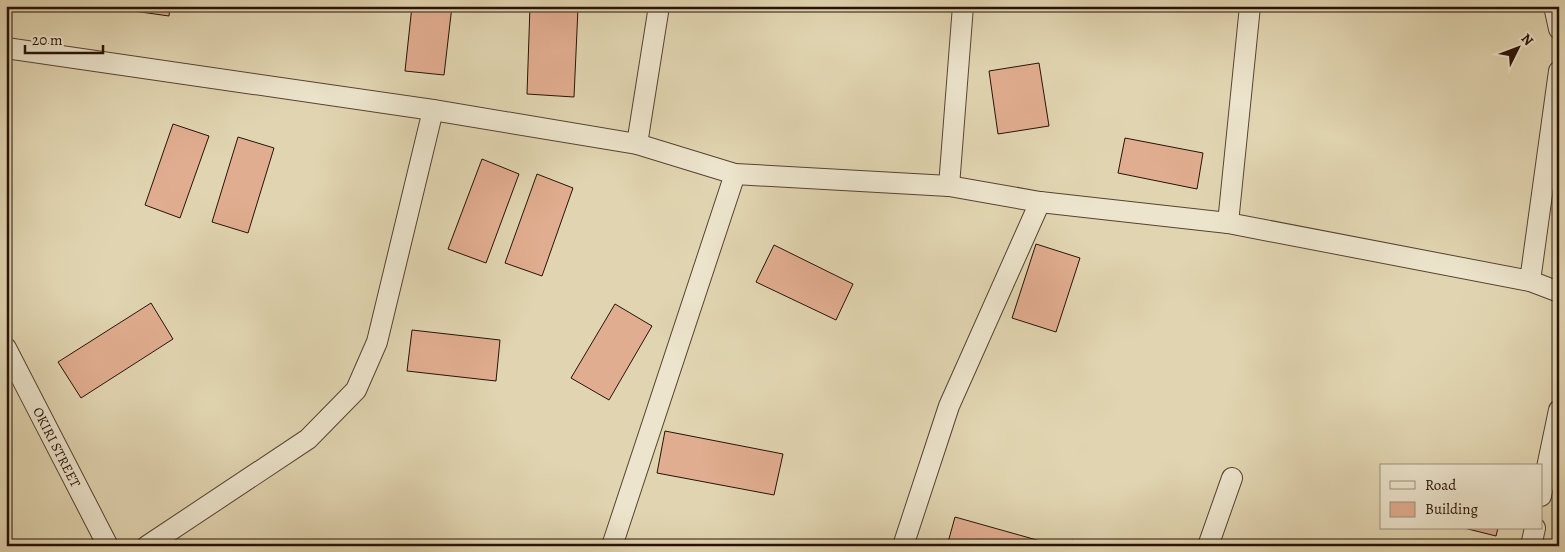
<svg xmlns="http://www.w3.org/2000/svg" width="1565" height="552" font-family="Alegreya,serif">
	<rect width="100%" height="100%" fill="#e1d5b1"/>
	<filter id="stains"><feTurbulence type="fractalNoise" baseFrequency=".004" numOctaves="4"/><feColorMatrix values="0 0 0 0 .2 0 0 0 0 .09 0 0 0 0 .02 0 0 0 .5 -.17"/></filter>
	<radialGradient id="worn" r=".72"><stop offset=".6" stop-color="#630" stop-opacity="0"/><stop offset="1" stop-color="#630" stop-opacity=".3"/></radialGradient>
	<g fill="#e1ad90" stroke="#271206">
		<polygon points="98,6 170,6 169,16"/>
		<polygon points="412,6 452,6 444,75 405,71"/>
		<polygon points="530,6 578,8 574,97 527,94"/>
		<polygon points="1039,63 1049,126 998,134 989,71"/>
		<polygon points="173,124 209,136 180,218 145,205"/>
		<polygon points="238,137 274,148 248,233 212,222"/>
		<polygon points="1125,138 1203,153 1197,189 1118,173"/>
		<polygon points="482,159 519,174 486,263 448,249"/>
		<polygon points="537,174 573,188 542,276 505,263"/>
		<polygon points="1036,244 1080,258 1056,332 1012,318"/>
		<polygon points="774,245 853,284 836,320 756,282"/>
		<polygon points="151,303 173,339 81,398 58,362"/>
		<polygon points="615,304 652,326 609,400 571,378"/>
		<polygon points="412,330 500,340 496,381 407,371"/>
		<polygon points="665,431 783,454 774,495 657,473"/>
		<polygon points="955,517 1044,542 1043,546 947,546"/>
		<polygon points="1464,528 1498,528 1496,536"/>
		<polygon points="1072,540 1092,546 1071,546"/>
	</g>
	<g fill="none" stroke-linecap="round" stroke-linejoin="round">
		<g stroke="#564331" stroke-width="22">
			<g id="minor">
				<polyline points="1554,6 1559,29"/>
				<polyline points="6,48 433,110 637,144 735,174 949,186 1040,202 1228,223 1530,281 1559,292"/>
				<polyline points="637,144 659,6"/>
				<polyline points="949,186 963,6"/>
				<polyline points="1228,223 1250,6"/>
				<polyline points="1530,281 1559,71"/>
				<polyline points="6,348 108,546"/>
				<polyline points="1541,496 1559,410"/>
				<polyline points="147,546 308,439 356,390 377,342 433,110"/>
				<polyline points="612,546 735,174"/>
				<polyline points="903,546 949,406 1040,202"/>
				<polyline points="1208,546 1232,478"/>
				<polyline points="1531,546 1535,528"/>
			</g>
		</g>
		<use href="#minor" stroke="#ece4cc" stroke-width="20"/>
	</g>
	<g text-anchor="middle" stroke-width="5" stroke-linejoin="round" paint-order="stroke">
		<g font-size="14" fill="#271206" stroke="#ece4cc">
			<text transform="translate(57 447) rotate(63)" y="5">OKIRI STREET</text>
		</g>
	</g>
	<rect width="1565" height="552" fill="none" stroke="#e1d5b1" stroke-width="25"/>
	<rect x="8" y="8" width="1550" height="537" fill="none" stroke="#271206" stroke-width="2.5"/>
	<rect x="12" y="12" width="1540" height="527" fill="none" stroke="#271206"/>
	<rect x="1380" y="464" width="162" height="65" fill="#ece4cc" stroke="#9d907d"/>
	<rect x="1390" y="481" width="25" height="8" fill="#ece4cc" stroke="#9d907d"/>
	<text x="1425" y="490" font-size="15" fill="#271206">Road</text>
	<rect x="1390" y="502" width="25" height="15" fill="#e1ad90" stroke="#9d907d"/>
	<text x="1425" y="514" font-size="15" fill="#271206">Building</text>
	<g transform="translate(1518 48) rotate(48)" stroke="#ece4cc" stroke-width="4" paint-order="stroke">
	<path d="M0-4L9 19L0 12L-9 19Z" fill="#271206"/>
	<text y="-8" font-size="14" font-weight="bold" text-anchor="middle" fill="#271206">N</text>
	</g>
	<path d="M25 45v8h78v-8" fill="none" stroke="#271206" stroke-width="2.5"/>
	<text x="32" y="45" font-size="15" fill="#271206" stroke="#ece4cc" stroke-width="4" paint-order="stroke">20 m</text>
	<rect width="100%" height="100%" filter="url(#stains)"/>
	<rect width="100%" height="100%" fill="url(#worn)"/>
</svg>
